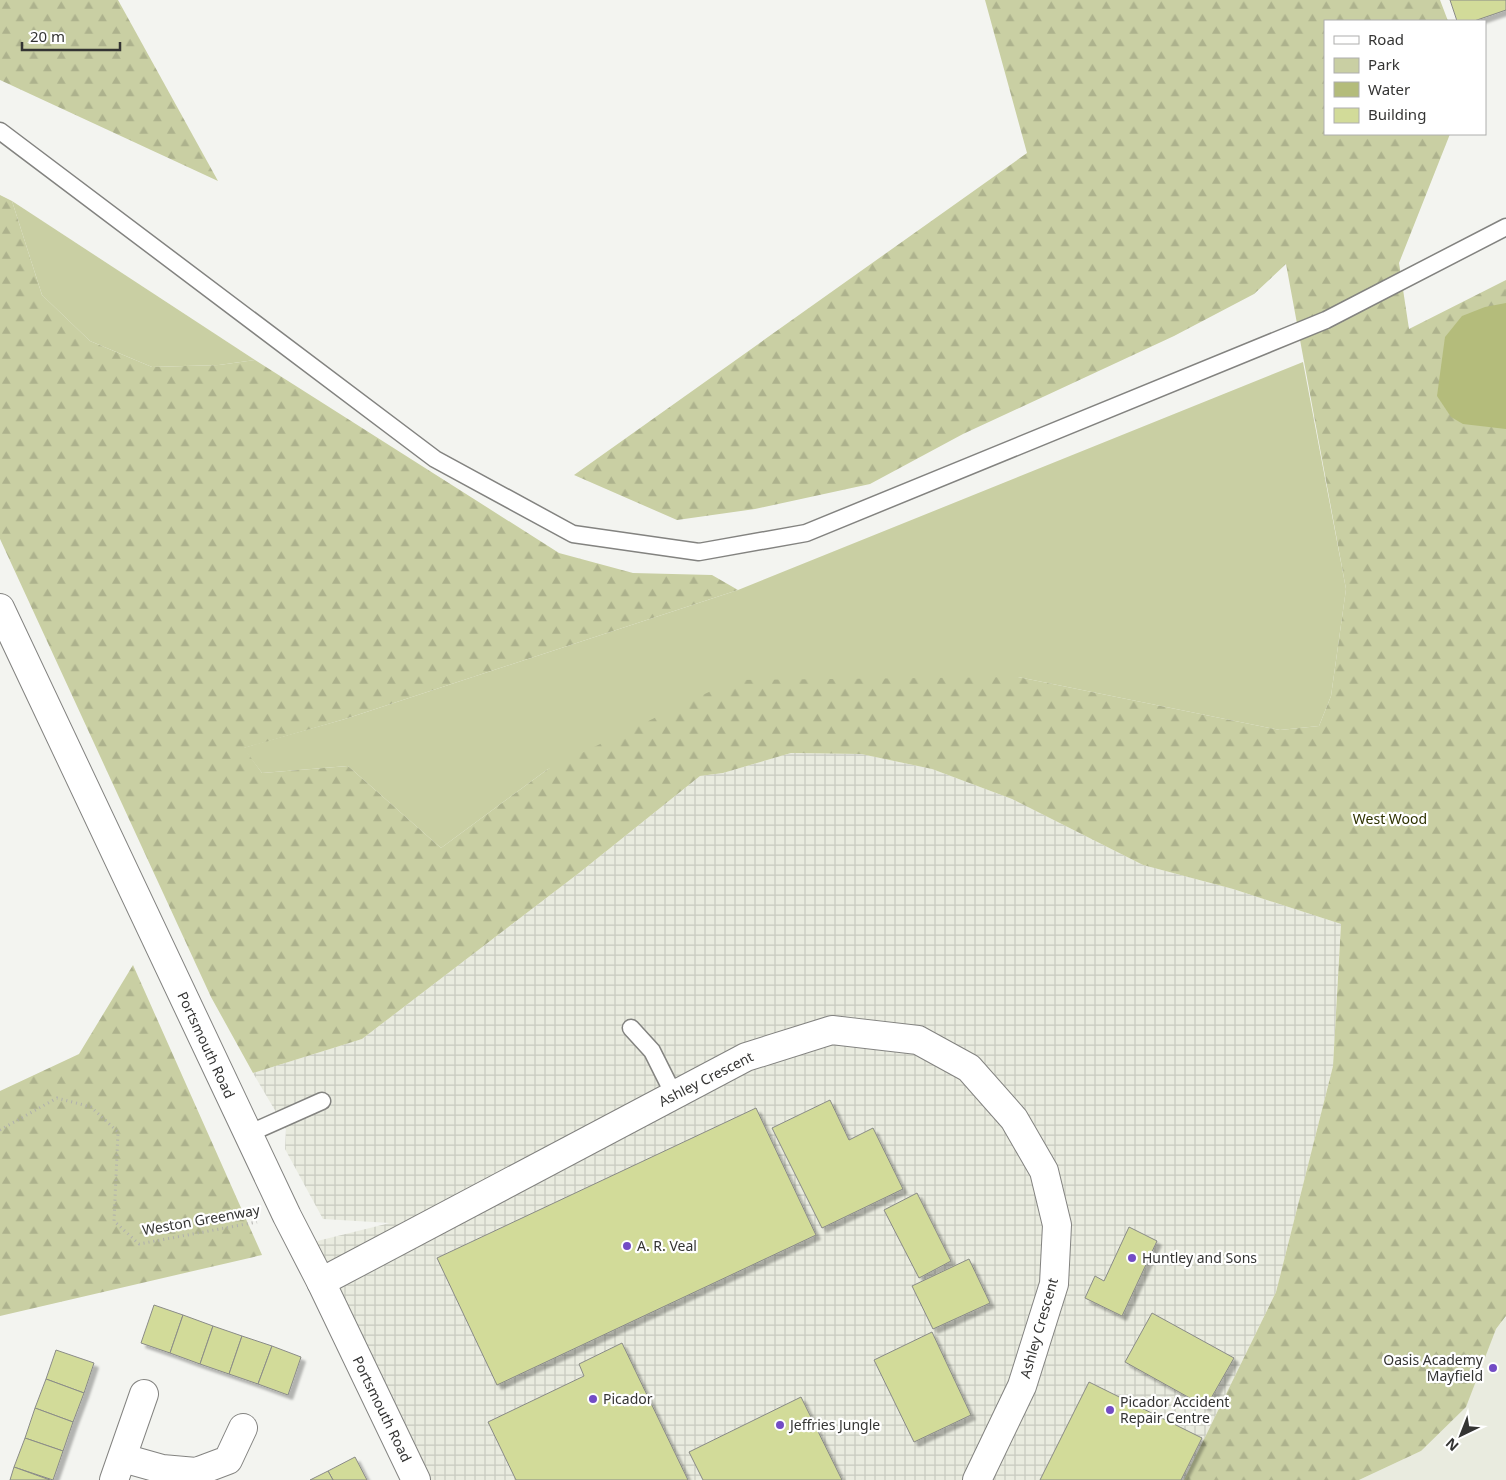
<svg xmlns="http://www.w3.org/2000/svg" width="1506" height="1480" font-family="'Noto Sans',sans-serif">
	<defs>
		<pattern id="industrial-grid" width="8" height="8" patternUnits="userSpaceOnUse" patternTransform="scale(1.25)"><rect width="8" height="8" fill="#e9ebdf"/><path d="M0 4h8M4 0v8" fill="none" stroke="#c8cac0"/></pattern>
		<pattern id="forest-firs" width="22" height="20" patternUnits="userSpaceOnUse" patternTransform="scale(1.25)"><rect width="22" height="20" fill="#c9cfa3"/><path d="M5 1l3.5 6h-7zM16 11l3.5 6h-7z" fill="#adb28d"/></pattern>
		<filter id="shadow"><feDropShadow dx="4.5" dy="4.5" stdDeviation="1" flood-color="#0004"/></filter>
	</defs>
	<rect width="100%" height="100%" fill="#f3f4f0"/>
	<polygon fill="#e9ebdf" points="1506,1317 1506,1480 1359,1480 1421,1451 1496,1329"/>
	<polygon fill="url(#industrial-grid)" points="791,753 861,754 932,769 1012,799 1143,865 1233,889 1341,924 1333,1066 1276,1292 1184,1480 420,1480 301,1245 390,1223 323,1219 285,1149 286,1129 253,1073 362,1039 579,873 700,776 723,773"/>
	<g fill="#c9cfa3">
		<polygon points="12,201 255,360 219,365 152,367 90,341 42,295"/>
		<polygon points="1303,362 1346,589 1331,696 1319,726 1280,730 1018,677 548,769 441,848 348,766 262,773 243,748 345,719 738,590"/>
	</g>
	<g fill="url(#forest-firs)">
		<polygon points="0,0 118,0 218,181 0,80"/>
		<polygon points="985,0 1440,0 1448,21 1325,21 1325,134 1450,134 1399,263 1409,329 1506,280 1506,1316 1496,1329 1466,1407 1421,1451 1359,1480 1184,1480 1276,1292 1333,1066 1341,924 1233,889 1143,865 1012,799 932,769 861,754 791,753 723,773 700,776 579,873 362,1039 253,1073 211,997 0,539 0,195 12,201 42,295 90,341 152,367 219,365 255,360 559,553 633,573 712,575 738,590 345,719 244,748 262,773 348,766 441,848 548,769 734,680 1018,677 1280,730 1319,726 1331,696 1346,589 1286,264 1254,294 1174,336 963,434 870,484 755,509 677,520 574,475 1027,153"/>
		<polygon points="133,965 262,1255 0,1316 0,1091 79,1054"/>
	</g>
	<polygon fill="#b4bc7b" points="1506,303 1506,429 1463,424 1451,417 1437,396 1445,337 1462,316 1485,307"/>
	<g fill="#d2db99" stroke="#8a8b87" filter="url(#shadow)">
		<polygon points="1450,0 1506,0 1506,10 1474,21 1457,21"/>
		<polygon points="830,1100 849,1140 873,1128 903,1189 822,1228 772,1128"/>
		<polygon points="756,1108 816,1235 497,1385 437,1258"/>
		<polygon points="917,1193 951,1261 919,1278 884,1210"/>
		<polygon points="1129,1227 1157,1241 1122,1316 1085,1298 1095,1276 1104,1281"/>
		<polygon points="969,1259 990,1303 933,1329 912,1286"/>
		<polygon points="154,1305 183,1315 170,1353 141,1343"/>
		<polygon points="1152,1313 1234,1358 1206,1407 1125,1362"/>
		<polygon points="183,1315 213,1326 200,1364 170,1353"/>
		<polygon points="213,1326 242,1336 229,1374 200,1364"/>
		<polygon points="932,1332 971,1415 914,1442 874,1360"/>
		<polygon points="242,1336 272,1346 258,1384 229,1374"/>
		<polygon points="622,1343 688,1480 516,1480 488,1422 584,1376 579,1364"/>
		<polygon points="272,1346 301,1357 288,1395 258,1384"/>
		<polygon points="56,1350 94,1363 84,1393 46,1379"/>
		<polygon points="46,1379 84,1393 73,1422 35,1408"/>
		<polygon points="1089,1382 1202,1438 1181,1480 1040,1480"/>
		<polygon points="801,1397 842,1480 703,1480 689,1452"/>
		<polygon points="35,1408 73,1422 63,1451 25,1438"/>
		<polygon points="25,1438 63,1451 53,1480 14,1467"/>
		<polygon points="355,1457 367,1480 333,1480 328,1471"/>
		<polygon points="14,1467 50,1480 10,1480"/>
		<polygon points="328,1471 333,1480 310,1480"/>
	</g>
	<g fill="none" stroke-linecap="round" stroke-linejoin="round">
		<g stroke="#838380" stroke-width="19">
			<g id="lane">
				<polyline points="0,131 435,459 573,534 699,552 806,533 1326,320 1506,227"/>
				<polyline points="631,1028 652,1051 674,1095"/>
				<polyline points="248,1134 322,1101"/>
			</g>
		</g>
		<g stroke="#838380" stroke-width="30">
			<g id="street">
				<polyline points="321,1282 746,1057 832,1030 918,1040 969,1068 1014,1119 1044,1171 1057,1225 1054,1284 1022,1386 977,1480"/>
				<polyline points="123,1458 162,1469 196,1472 228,1460 243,1428"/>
				<polyline points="114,1480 144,1394"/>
			</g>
		</g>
		<g stroke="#838380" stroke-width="30">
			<polyline id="primary" points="0,608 287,1216 321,1282 416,1480"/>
		</g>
		<polyline stroke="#b0b0ad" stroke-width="3" stroke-dasharray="1 4" stroke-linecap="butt" points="0,1130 57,1098 91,1107 118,1132 114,1221 139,1244 257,1222"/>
		<use href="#lane" stroke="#fff" stroke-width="16"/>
		<use href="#street" stroke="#fff" stroke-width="28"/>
		<use href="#primary" stroke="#fff" stroke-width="28"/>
	</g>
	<g fill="#734cc5" stroke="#fff" stroke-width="2">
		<circle cx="627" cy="1246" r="5"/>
		<circle cx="1132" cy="1258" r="5"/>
		<circle cx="1493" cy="1368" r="5"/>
		<circle cx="593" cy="1399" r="5"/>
		<circle cx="1110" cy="1410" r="5"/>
		<circle cx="780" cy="1425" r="5"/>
	</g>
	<g text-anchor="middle" stroke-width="4.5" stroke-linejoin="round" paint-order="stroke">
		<g font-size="14" fill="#2e3200" stroke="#fff">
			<text x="1390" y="824">West Wood</text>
		</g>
		<g font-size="14" fill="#343433" stroke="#fff">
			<text transform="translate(206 1045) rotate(65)" y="5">Portsmouth Road</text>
			<text transform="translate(706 1079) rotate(-27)" y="5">Ashley Crescent</text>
			<text transform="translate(201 1220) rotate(-10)" y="5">Weston Greenway</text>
			<text transform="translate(1039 1328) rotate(-74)" y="5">Ashley Crescent</text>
			<text transform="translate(382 1409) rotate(64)" y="5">Portsmouth Road</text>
		</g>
		<g font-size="14" fill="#343433" stroke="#fff" text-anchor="start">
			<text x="637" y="1251">A. R. Veal</text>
			<text x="1142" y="1263">Huntley and Sons</text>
			<text x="1483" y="1365" text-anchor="end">Oasis Academy<tspan x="1483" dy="16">Mayfield</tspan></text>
			<text x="603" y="1404">Picador</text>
			<text x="1120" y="1407">Picador Accident<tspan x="1120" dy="16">Repair Centre</tspan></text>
			<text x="790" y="1430">Jeffries Jungle</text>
		</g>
	</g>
	<rect x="1324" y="20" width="162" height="115" fill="#ffffff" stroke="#aeaead"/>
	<rect x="1334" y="36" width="25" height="8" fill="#ffffff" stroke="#aeaead"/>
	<text x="1368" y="45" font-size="15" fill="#343433">Road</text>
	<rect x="1334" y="58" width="25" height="15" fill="#c9cfa3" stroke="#aeaead"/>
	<text x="1368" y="70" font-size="15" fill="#343433">Park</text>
	<rect x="1334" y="82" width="25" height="15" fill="#b4bc7b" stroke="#aeaead"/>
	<text x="1368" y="95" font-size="15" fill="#343433">Water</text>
	<rect x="1334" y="108" width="25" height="15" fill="#d2db99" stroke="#aeaead"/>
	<text x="1368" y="120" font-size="15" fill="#343433">Building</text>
	<g transform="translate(1461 1435) rotate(223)" stroke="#ffffff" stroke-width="4" paint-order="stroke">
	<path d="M0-4L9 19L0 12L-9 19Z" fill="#343433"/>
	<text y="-8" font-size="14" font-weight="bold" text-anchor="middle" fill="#343433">N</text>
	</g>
	<path d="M22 42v8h98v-8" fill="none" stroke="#343433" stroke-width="2.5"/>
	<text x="30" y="42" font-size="15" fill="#343433" stroke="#ffffff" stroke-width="4" paint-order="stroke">20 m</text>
</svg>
